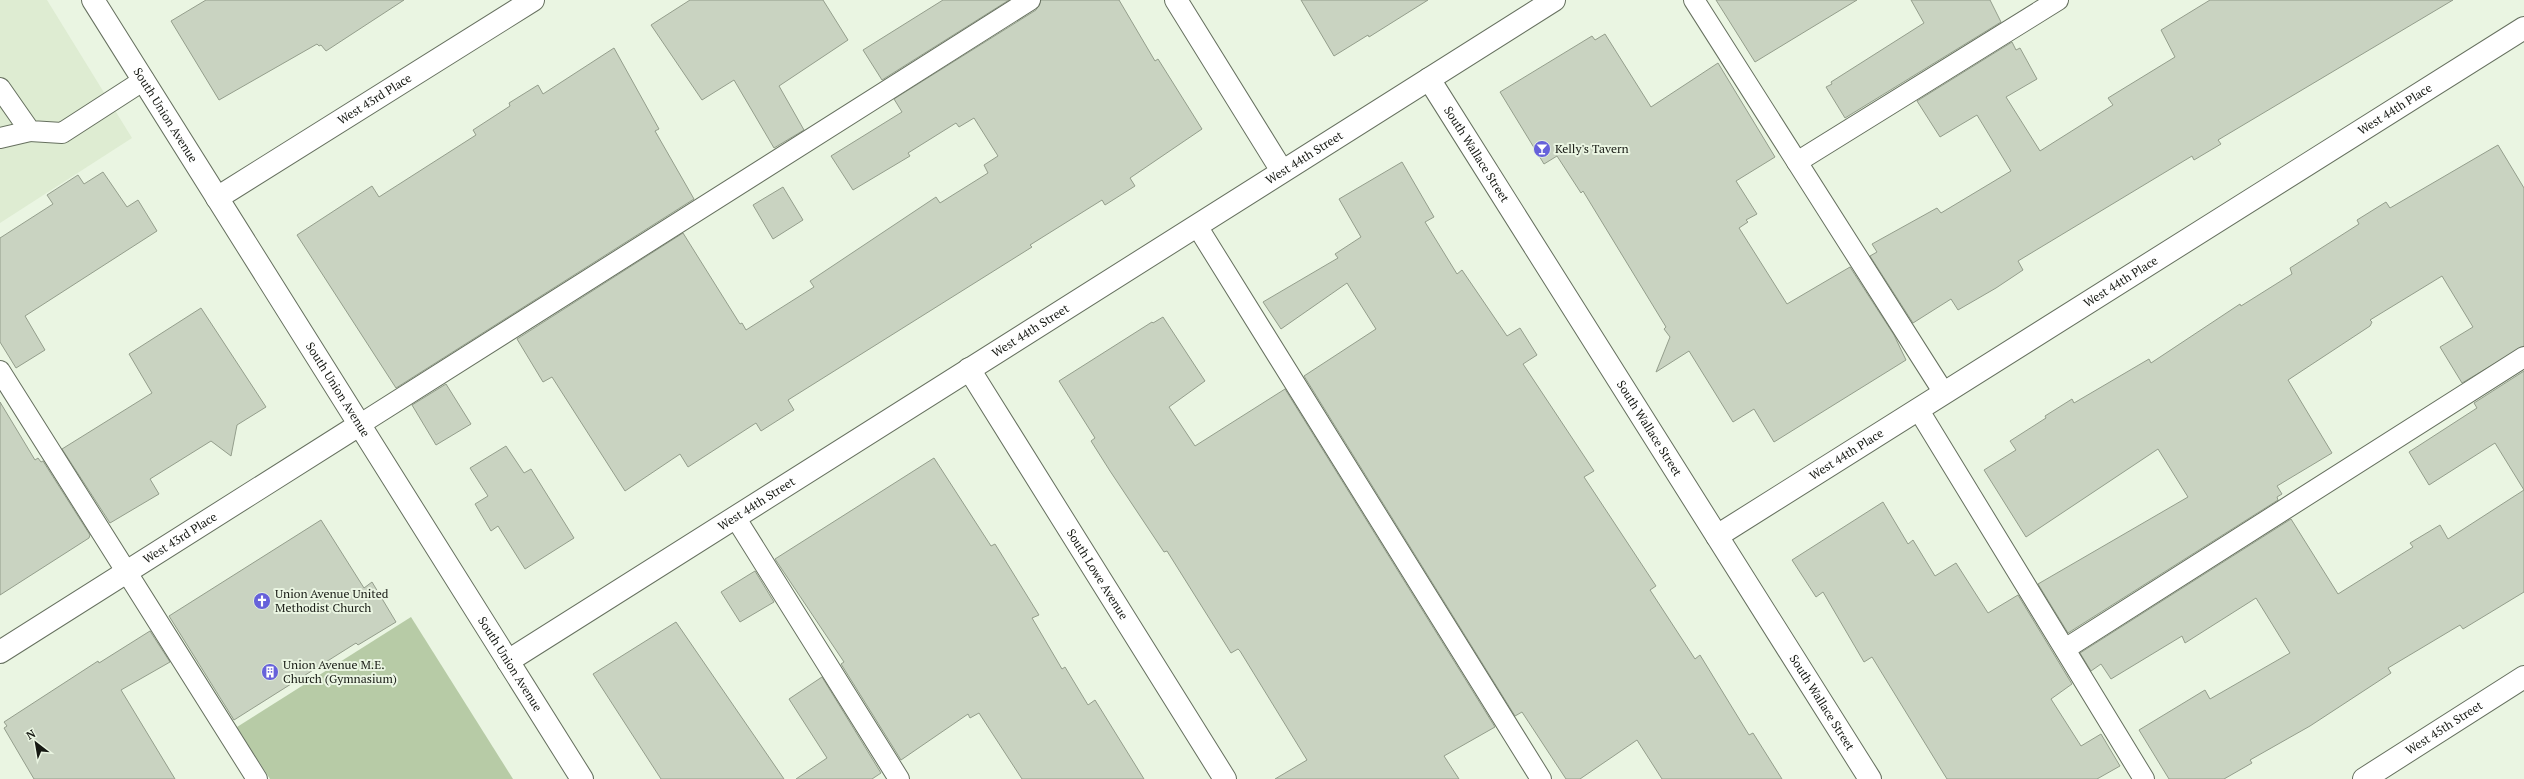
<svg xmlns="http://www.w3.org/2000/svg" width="2524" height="779" font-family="'PT Serif',serif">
	<rect width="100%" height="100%" fill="#eaf5e2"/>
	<polygon fill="#deecd2" points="0,0 47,0 132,138 0,223"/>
	<polygon fill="#b7cba6" points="411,617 513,779 270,779 237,727"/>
	<g fill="#c9d3c1" stroke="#949e8c">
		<polygon points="206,0 404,0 326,51 321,45 319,46 317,44 219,100 171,21"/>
		<polygon points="690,0 823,0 848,40 779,86 804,130 774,148 734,80 702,100 651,25"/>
		<polygon points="943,0 1009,0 882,80 863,50"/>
		<polygon points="1041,0 1119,0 1155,61 1158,59 1202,129 1130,178 1135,186 1105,205 1102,200 1030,245 1032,247 788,400 794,410 761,431 756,423 688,467 680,454 625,491 552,377 543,382 517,339 683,233 740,324 742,323 746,330 814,287 810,281 936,197 940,203 988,173 984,165 998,156 974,118 959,127 956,123 908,153 910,156 853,190 831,156 902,112 894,99 1036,10"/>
		<polygon points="1301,0 1428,0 1369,37 1368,35 1334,56"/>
		<polygon points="1716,0 1857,0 1755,62"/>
		<polygon points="1911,0 1990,0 2001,22 1845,118 1826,87 1832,84 1831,82 1924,23"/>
		<polygon points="2210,0 2453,0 2218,140 2221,144 2194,160 2192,156 2018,261 2023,270 1996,288 1958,310 1951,299 1913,323 1870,256 1877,252 1872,244 1937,208 1941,213 2011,171 1977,115 1940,137 1917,101 2012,42 2016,50 2020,48 2037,79 2006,97 2040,151 2113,105 2108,98 2175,57 2161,30"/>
		<polygon points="1605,34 1651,107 1718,63 1775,157 1736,181 1757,214 1746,220 1748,222 1739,228 1787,304 1850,267 1894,335 1906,360 1774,442 1754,409 1733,422 1689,351 1656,372 1670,337 1664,329 1666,327 1583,191 1581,193 1557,156 1544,164 1500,92 1592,36 1595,40"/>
		<polygon points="614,48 659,129 655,131 694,199 396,388 297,235 372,186 379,197 476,135 473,130 510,106 509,103 538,85 543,94"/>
		<polygon points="2498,145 2524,188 2524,346 2462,383 2440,347 2473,327 2442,276 2370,320 2372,322 2370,326 2288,380 2332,453 2277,486 2282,494 2277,497 2278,500 2068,633 2038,584 2188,497 2158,449 2026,537 1984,470 2016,450 2010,441 2046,418 2045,416 2072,399 2074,403 2149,359 2151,363 2240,304 2241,306 2292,274 2290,268 2359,224 2357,220 2386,202 2390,208"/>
		<polygon points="1402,162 1434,217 1425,222 1457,274 1462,270 1507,336 1520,328 1537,355 1523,364 1594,471 1584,477 1656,586 1650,590 1695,659 1700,655 1749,735 1753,733 1782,779 1662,779 1637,740 1580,779 1566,779 1522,712 1515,716 1304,376 1376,329 1347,283 1281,329 1263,302 1338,258 1335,254 1361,237 1339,199"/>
		<polygon points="103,172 127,207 138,200 157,231 25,316 45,350 16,368 0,342 0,238 53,204 47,195 78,175 84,184"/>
		<polygon points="783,187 803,220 773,239 753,205"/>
		<polygon points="201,308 266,407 237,425 231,456 211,441 150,479 159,494 110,523 62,449 152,393 129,354"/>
		<polygon points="1163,317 1205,381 1169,407 1195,446 1285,389 1495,727 1444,756 1459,779 1275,779 1307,760 1240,651 1238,649 1231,653 1167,551 1164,552 1110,471 1091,441 1095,438 1059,381 1152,322 1153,323"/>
		<polygon points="2524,371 2524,490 2495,443 2429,485 2409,452 2477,408 2474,403"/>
		<polygon points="446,384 471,424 436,445 412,405"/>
		<polygon points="0,402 35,460 38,458 41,462 43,461 90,535 89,538 0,595"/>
		<polygon points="506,446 524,473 531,469 574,538 525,569 498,526 491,531 475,504 488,496 470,468"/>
		<polygon points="934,458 991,546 995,544 1039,615 1032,618 1062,669 1065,667 1088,705 1095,700 1144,779 1022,779 979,713 970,718 968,714 901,760 841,664 844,662 775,559"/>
		<polygon points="2524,490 2524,592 2463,629 2460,625 2388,668 2391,673 2310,726 2250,760 2252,763 2224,779 2169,779 2139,730 2205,690 2210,699 2290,653 2256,598 2185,643 2182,636 2111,679 2101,664 2091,671 2080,653 2291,519 2338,594 2413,547 2410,543 2440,525 2448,539"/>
		<polygon points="1883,502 1908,544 1913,540 1935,576 1956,563 1988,613 2018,595 2072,684 2051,699 2081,746 2101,734 2120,766 2097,779 1947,779 1872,657 1864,662 1823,592 1816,597 1792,560"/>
		<polygon points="321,520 364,588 372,582 396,622 358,645 356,643 234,720 169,616"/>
		<polygon points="755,571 774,602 740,622 721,592"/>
		<polygon points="676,622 784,779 661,779 593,674"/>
		<polygon points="150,631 170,662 121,690 175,779 34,779 4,728 7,726 4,722 98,661 99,663"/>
		<polygon points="822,677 881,773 872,779 796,779 827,758 789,699"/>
	</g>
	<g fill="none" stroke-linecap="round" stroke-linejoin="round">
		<g stroke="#66705f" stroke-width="22">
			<g id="lane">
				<polyline points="1694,0 1944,393"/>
				<polyline points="0,88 30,131 62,133 144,80"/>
				<polyline points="0,138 30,131"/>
				<polyline points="1797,162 2058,0"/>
				<polyline points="1197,226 1541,779"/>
				<polyline points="0,371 257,779"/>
				<polyline points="1918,409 2144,779"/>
				<polyline points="359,425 1030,0"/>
				<polyline points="735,517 899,779"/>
				<polyline points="2065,649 2524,357"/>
			</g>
		</g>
		<g stroke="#66705f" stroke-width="24">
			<g id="street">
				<path id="s1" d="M93,0L582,779"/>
				<polyline points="1176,0 1282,171"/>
				<path id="s2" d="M1429,79L1870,779"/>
				<path id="s3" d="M217,198L533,0"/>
				<path id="s4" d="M969,369L1225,779"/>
				<path id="s5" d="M1717,536L2524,28"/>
				<path id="s6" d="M0,652L359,425"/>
				<path id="s7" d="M508,661L1554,0"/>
				<path id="s8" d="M2364,779L2524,677"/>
			</g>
		</g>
		<use href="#lane" stroke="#fff" stroke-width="20"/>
		<use href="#street" stroke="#fff" stroke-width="22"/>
	</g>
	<defs>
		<g id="bar-disc" transform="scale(0.9)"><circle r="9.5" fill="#6661da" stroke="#eaf5e2"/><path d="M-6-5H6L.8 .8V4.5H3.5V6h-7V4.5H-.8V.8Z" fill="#fff"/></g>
		<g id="church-disc" transform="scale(0.9)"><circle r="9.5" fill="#6661da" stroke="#eaf5e2"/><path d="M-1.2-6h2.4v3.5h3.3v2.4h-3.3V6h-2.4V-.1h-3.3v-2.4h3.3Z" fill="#fff"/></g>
		<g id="building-disc" transform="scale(0.9)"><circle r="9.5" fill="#6661da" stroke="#eaf5e2"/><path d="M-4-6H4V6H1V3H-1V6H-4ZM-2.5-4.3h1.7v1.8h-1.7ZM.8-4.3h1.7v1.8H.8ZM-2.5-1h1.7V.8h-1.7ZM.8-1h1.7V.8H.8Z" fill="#fff"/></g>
	</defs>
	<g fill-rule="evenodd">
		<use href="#bar-disc" x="1542" y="149"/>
		<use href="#church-disc" x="262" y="601"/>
		<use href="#building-disc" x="270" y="672"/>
	</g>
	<g text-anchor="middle" stroke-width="4" stroke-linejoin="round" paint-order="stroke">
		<g font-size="12" fill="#161913" stroke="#eaf5e2">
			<text dy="4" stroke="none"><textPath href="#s3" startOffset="186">West 43rd Place</textPath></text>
			<text dy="4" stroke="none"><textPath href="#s5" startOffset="801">West 44th Place</textPath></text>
			<text dy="4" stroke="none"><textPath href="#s1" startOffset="136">South Union Avenue</textPath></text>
			<text dy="4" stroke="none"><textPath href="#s2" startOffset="89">South Wallace Street</textPath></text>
			<text dy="4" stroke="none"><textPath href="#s7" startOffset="942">West 44th Street</textPath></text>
			<text dy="4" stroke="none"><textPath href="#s5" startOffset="477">West 44th Place</textPath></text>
			<text dy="4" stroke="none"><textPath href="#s7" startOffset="618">West 44th Street</textPath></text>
			<text dy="4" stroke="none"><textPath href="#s1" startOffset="460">South Union Avenue</textPath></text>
			<text dy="4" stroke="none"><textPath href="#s2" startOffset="413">South Wallace Street</textPath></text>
			<text dy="4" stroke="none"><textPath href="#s5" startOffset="153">West 44th Place</textPath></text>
			<text dy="4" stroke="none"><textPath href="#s7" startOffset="294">West 44th Street</textPath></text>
			<text dy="4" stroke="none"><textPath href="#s6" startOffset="213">West 43rd Place</textPath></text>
			<text dy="4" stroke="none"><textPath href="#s4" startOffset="242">South Lowe Avenue</textPath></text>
			<text dy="4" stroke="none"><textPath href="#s1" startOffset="784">South Union Avenue</textPath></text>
			<text dy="4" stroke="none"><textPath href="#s2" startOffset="737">South Wallace Street</textPath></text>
			<text dy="4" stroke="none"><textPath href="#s8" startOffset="95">West 45th Street</textPath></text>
		</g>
		<g font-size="12" fill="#161913" stroke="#eaf5e2" text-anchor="start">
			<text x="1555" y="153">Kelly's Tavern</text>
			<text x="275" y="598">Union Avenue United<tspan x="275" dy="14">Methodist Church</tspan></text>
			<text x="283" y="669">Union Avenue M.E.<tspan x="283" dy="14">Church (Gymnasium)</tspan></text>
		</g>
	</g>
	<g transform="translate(36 743) rotate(329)" stroke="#eaf5e2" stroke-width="3" paint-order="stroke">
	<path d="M0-3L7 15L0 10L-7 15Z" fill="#161913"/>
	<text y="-6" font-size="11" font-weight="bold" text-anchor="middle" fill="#161913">N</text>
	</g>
</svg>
